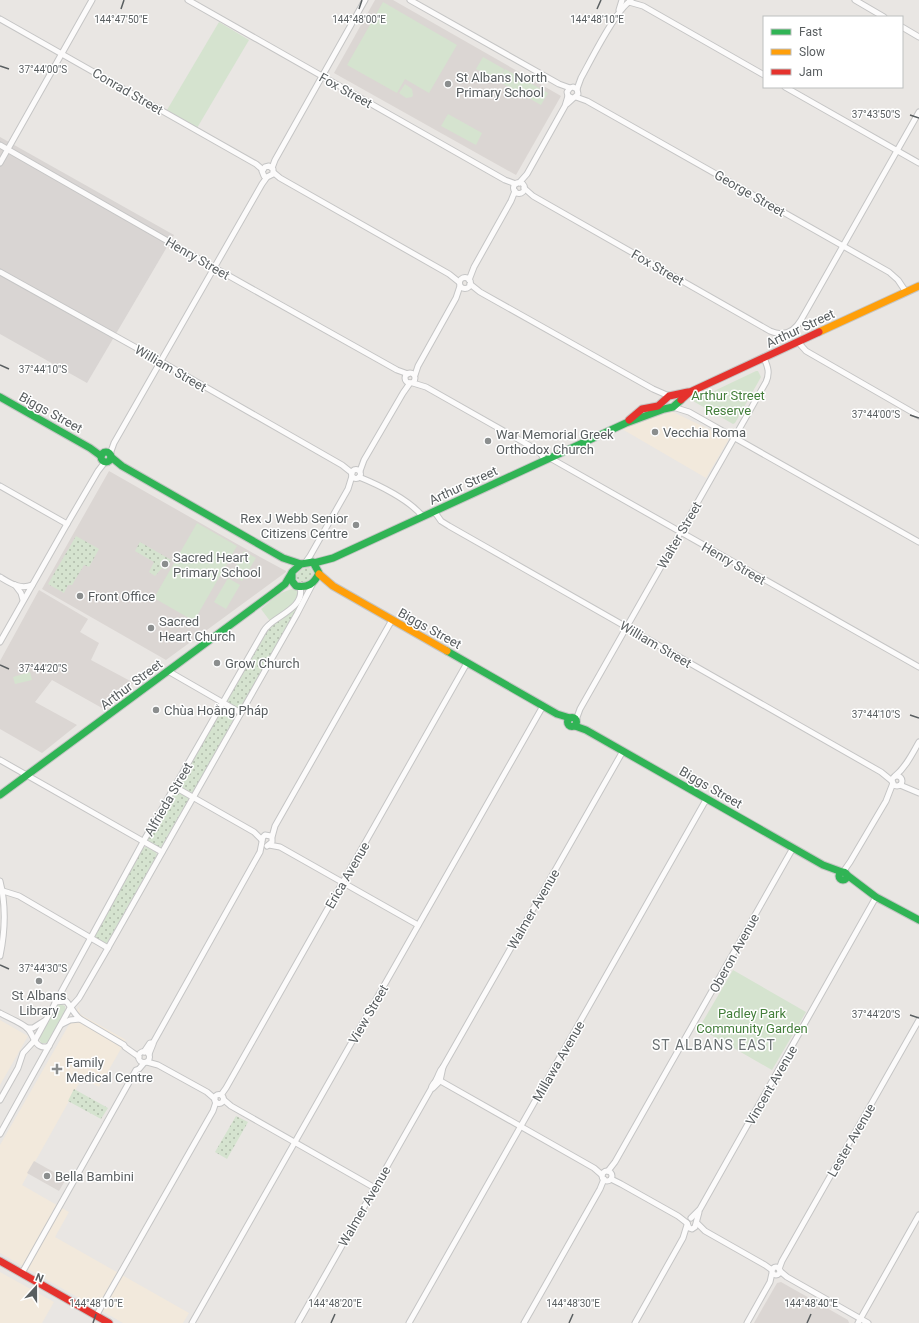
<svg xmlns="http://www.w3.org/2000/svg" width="919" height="1323" font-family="Roboto,sans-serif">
	<defs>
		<pattern id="grass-dots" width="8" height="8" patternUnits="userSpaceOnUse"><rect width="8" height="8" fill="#d5e3cf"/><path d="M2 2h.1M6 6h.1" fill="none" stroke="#b0bbab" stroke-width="1.8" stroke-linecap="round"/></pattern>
	</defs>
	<rect width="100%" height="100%" fill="#e9e6e3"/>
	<g fill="#f2e9dc">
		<polygon points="671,411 729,439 706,478 622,429"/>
		<polygon points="79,1007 80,1014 126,1040 99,1087 82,1078 22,1185 69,1212 55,1237 189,1313 183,1323 123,1323 0,1253 0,1145"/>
		<polygon points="0,1020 28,1036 0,1085"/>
		<polygon points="0,1272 54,1302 42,1323 0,1323"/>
	</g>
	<polygon fill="#d9d5d3" points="0,137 174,235 87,383 0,334"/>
	<g fill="#dbd6d3">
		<polygon points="375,0 393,0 561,96 516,175 334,73"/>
		<polygon points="109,471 260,557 286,571 286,572 166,660 42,589"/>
		<polygon points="39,590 88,619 80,632 99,643 91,660 134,683 102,708 52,680 35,702 77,725 42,753 0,729 0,661"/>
		<polygon points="34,1161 66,1179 59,1191 27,1173"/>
		<polygon points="781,1282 848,1320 849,1323 754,1323 777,1283"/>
	</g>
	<g fill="url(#grass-dots)">
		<polygon points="76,536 99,549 89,567 84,565 72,585 68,585 64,593 48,584"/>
		<polygon points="140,542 171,560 166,570 162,568 155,576 149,572 154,562 135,551"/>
		<path d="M309,567L314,573C312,579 306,584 299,582L296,577C298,571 303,568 309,567Z"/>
		<path d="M303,595H304L300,604L241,708L238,709L228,702V699L269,628C274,622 281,620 287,615C294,609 298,602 303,595Z"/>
		<path d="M227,707L237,713L236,715L193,793H191C186,791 179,789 181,782L221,710L224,708Z"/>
		<polygon points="179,792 188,797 188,800 160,849 148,842 148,839 173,795"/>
		<polygon points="145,847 147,847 156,852 157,855 107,943 105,944 95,938 94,935 142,849"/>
		<polygon points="74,1089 108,1108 101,1119 68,1101"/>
		<polygon points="236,1116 248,1122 227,1159 215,1152"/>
	</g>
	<g fill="#d5e3cf">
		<polygon points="383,2 457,45 429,93 405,79 397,93 347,65"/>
		<polygon points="219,22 249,40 197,128 167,110"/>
		<polygon points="483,57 504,69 498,81 476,69"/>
		<polygon points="505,69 548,93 541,105 498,81"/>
		<polygon points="405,84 412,89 413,95 412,97 406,98 399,93"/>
		<polygon points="448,114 482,133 476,145 441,126"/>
		<polygon points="756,371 758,371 761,377 735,423 733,424 693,401"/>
		<polygon points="197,523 237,546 194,621 154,598"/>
		<polygon points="244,551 256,558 242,581 231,575"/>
		<polygon points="228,578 240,585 226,609 214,602"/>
		<path d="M292,589L298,591C300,605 280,614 270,621L261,609C272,600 277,593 292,589Z"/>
		<polygon points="30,672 32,680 15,684 13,677"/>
		<polygon points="733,970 806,1012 772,1070 699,1028"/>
		<path d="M60,1004L65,1006C67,1016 54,1035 47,1043H41L39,1038C44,1027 49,1010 60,1004Z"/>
	</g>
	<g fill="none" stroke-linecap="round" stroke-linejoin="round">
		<g stroke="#c5c5c5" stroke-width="7">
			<g id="street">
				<polyline points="188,0 505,180 516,184"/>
				<polyline points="410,0 559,84 570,88"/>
				<polyline points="855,0 884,17"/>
				<polyline points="629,2 643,6 764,75"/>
				<polyline points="619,10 622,0"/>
				<polyline points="0,19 256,164 263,170"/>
				<polyline points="902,27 919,37"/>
				<polyline points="785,87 919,163"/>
				<path d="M577,89L581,78C590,62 617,7 631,1"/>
				<polyline points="576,97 587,101 889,272 898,280 906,292"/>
				<polyline points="567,104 578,94 577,89 573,87 570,88 567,92 568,96 572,98"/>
				<polyline points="0,145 206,263 397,370 408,374"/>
				<polyline points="0,163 92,0"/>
				<polyline points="272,168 275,160 365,0"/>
				<polyline points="274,173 280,178 449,274 459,282"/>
				<circle cx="519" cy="188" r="5.5"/>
				<polyline points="519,183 527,174 565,106 568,96"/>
				<path d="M524,188L533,196L770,331C783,337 794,332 801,320L919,112"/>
				<polyline points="0,272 160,361 342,465 352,473"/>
				<circle cx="465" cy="283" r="5.5"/>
				<polyline points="469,280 474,267 511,201 515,191"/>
				<polyline points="470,284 480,292 653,389 669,396"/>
				<polyline points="798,342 806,351 919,416"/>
				<circle cx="410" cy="378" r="5"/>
				<polyline points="415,375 418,366 456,298 460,286"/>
				<polyline points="413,383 426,387 532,447 540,453 545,460"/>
				<polyline points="673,407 689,412 919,542"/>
				<polyline points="110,454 114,443 262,184 267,177 273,174 273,169 269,166 265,167 262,171 264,176 267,177"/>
				<polyline points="550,458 919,667"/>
				<circle cx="356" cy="474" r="4.5"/>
				<polyline points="360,471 364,460 403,393 410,383"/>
				<path d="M359,477C379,485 410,500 423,517"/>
				<polyline points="0,486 67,524"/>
				<polyline points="434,511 441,521 449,526 881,772 892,781"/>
				<polyline points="305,563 310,556 348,489 352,476"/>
				<path d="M0,577C10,583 20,590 32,585"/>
				<polyline points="15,585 21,593 23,600"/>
				<polyline points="0,642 67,524 98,471 105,462"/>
				<polyline points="168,671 241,713"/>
				<path d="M576,720L580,709L766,382C770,373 768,367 764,358"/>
				<polyline points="0,760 162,852"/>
				<circle cx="897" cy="781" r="5"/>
				<path d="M895,776C906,767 912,754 919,742"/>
				<polyline points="900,785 919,793"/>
				<polyline points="175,787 254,832 262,840"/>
				<polyline points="272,837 275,826 392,620"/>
				<polyline points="262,840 263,837 265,835 271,836 272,839 272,842 267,846"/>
				<polyline points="269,845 280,847 418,925"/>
				<polyline points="843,872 850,862 886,801 893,783"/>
				<path d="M0,881C6,905 5,932 0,956"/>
				<polyline points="3,891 19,896 108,948"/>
				<path d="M55,1002L66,1001C71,1006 73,1013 80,1019L124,1045L125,1047L139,1057"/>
				<path d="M0,1013C9,1018 20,1022 27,1028C33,1033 33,1043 40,1046C43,1048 46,1047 49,1046"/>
				<polyline points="62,1024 70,1020 80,1019"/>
				<polyline points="27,1028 33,1028 44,1021"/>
				<circle cx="144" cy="1057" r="5.5"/>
				<polyline points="144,1052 150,1043 153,1043"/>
				<polyline points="149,1054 153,1044 153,1043 260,852 262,842"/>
				<polyline points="147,1062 158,1065 207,1092 215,1099"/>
				<polyline points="437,1079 594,1168 602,1175"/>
				<polyline points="433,1088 440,1081 443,1067"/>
				<circle cx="219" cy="1099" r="4.5"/>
				<polyline points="221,1095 226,1088 467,663"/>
				<path d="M0,1100L18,1068L23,1053L35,1040L143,842L262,634C264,630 266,627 270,624C281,614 305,606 300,587"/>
				<polyline points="224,1100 231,1106 375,1188"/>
				<polyline points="0,1134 70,1008 79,998 108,948 297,614 312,585"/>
				<polyline points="608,1171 615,1162 793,848"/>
				<circle cx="607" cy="1176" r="5"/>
				<polyline points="611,1179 621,1184 678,1216 687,1223"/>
				<polyline points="691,1218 700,1209 876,897"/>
				<polyline points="687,1223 689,1228 692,1229 695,1227 699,1212"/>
				<polyline points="697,1223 705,1231 765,1265 772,1270"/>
				<circle cx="776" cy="1271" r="4"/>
				<polyline points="779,1269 782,1261 919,1020"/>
				<polyline points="780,1271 787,1277 868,1323"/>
				<polyline points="22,1273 136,1070 139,1069 144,1063"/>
				<polyline points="96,1316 213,1111 216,1102"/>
				<polyline points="192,1323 543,706"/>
				<path d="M298,1323L431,1089C432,1084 434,1084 436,1080C439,1075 439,1071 443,1067L623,751"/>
				<polyline points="409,1323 707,798"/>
				<polyline points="524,1323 600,1189 604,1179"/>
				<polyline points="635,1323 683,1238 687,1225"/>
				<polyline points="747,1323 770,1282 772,1273"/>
				<polyline points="858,1323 919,1215"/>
			</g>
		</g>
		<g stroke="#c5c5c4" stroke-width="9">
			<g id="fast">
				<polyline points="0,397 90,448 101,456"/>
				<circle cx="106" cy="457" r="5"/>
				<polyline points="111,457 122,466 283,558 301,564"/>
				<path d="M313,562L319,573C314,584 308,588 296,586L292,581V572L301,564Z"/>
				<polyline points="314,563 333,558 626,423 664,409 673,407 681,400"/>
				<polyline points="447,651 557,714 570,718"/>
				<circle cx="572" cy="722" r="4.5"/>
				<polyline points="575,726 586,730 823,865 842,872"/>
				<polyline points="0,795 276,591 285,584 291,574"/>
				<circle cx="843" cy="876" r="4"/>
				<polyline points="847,875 876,897 919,920"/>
			</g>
		</g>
		<g stroke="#c5c5c4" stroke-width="9">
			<g id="slow">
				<polyline points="819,332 919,286"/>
				<polyline points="319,574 333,586 447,651"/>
			</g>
		</g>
		<g stroke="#c5c5c4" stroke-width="9">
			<g id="jam">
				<polyline points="681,400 690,392 819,332"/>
				<polyline points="629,420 642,409 658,406 669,396 688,392"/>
				<polyline points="0,1261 109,1323"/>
			</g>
		</g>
		<use href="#street" stroke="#fcfbfb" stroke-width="5"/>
		<use href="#fast" stroke="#30b455" stroke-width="7"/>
		<use href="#slow" stroke="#ff9f0a" stroke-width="7"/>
		<use href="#jam" stroke="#e5322d" stroke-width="7"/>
	</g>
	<path fill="none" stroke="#595e60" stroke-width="1.5" d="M121,9L124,0M359,9L362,0M597,9L601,0M0,66L9,69M910,115L919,118M0,365L9,369M910,415L919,418M0,665L9,669M910,715L919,718M0,965L9,969M910,1015L919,1018M93,1323L96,1314M331,1323L335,1314M569,1323L573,1314M807,1323L811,1314"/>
	<g fill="#8b8e8e" stroke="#fff" stroke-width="1.5">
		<circle cx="448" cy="84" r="4"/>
		<circle cx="655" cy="432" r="4"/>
		<circle cx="488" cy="441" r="4"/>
		<circle cx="356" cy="525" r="4"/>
		<circle cx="165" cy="564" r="4"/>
		<circle cx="80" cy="596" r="4"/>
		<circle cx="151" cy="628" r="4"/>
		<circle cx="217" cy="663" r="4"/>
		<circle cx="156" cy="710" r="4"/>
		<circle cx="39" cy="981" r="4"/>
		<path d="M55 1063h4v4h4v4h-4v4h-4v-4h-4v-4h4z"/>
		<circle cx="47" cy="1176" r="4"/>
	</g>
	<g text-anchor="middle" stroke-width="3" stroke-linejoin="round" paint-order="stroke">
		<g font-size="13" fill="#595e60" stroke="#fff" text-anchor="start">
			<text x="456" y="82">St Albans North<tspan x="456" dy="15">Primary School</tspan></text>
			<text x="663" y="437">Vecchia Roma</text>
			<text x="496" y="439">War Memorial Greek<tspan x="496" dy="15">Orthodox Church</tspan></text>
			<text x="348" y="523" text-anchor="end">Rex J Webb Senior<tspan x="348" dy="15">Citizens Centre</tspan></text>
			<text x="173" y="562">Sacred Heart<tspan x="173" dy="15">Primary School</tspan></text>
			<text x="88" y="601">Front Office</text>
			<text x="159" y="626">Sacred<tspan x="159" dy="15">Heart Church</tspan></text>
			<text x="225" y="668">Grow Church</text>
			<text x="164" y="715">Chùa Hoằng Pháp</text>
			<text x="39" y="1000" text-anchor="middle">St Albans<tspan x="39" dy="15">Library</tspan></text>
			<text x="66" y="1067">Family<tspan x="66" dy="15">Medical Centre</tspan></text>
			<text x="55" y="1181">Bella Bambini</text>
		</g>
		<g font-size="13" fill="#595e60" stroke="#fff">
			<text transform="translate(346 90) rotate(29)" y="5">Fox Street</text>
			<text transform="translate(128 91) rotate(30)" y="5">Conrad Street</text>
			<text transform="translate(750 193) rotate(30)" y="5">George Street</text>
			<text transform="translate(198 258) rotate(30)" y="5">Henry Street</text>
			<text transform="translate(658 267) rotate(30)" y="5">Fox Street</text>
			<text transform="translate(800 328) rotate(-25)" y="5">Arthur Street</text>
			<text transform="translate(171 368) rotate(30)" y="5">William Street</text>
			<text transform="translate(51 412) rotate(29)" y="5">Biggs Street</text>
			<text transform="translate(463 485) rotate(-25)" y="5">Arthur Street</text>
			<text transform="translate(679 535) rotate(-60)" y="5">Walter Street</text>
			<text transform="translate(734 563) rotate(30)" y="5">Henry Street</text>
			<text transform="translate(430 628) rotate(29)" y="5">Biggs Street</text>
			<text transform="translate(656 644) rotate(30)" y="5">William Street</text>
			<text transform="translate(131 684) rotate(-37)" y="5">Arthur Street</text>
			<text transform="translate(711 787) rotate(30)" y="5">Biggs Street</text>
			<text transform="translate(168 799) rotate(-60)" y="5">Alfrieda Street</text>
			<text transform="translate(347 875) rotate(-60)" y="5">Erica Avenue</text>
			<text transform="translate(533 909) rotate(-60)" y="5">Walmer Avenue</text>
			<text transform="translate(734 953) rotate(-61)" y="5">Oberon Avenue</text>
			<text transform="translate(368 1014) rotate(-60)" y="5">View Street</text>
			<text transform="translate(558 1061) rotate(-60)" y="5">Millawa Avenue</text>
			<text transform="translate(771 1085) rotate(-60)" y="5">Vincent Avenue</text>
			<text transform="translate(851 1140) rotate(-60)" y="5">Lester Avenue</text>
			<text transform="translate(364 1206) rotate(-60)" y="5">Walmer Avenue</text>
		</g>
		<g font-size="13" fill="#437e3a" stroke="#fff">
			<text x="728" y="400">Arthur Street<tspan x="728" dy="15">Reserve</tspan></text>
			<text x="752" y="1018">Padley Park<tspan x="752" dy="15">Community Garden</tspan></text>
		</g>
		<g font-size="14" letter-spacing="1" fill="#6a7072" stroke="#fff">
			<text x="714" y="1050">ST ALBANS EAST</text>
		</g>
	</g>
	<g font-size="10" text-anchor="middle" fill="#595e60" stroke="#fff" stroke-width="3" stroke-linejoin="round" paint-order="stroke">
		<text x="121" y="23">144°47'50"E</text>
		<text x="359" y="23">144°48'00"E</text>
		<text x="597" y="23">144°48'10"E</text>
		<text x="43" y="73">37°44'00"S</text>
		<text x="876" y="118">37°43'50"S</text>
		<text x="43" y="373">37°44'10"S</text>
		<text x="876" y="418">37°44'00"S</text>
		<text x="43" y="672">37°44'20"S</text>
		<text x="876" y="718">37°44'10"S</text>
		<text x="43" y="972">37°44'30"S</text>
		<text x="876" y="1018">37°44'20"S</text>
		<text x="96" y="1307">144°48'10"E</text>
		<text x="335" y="1307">144°48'20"E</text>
		<text x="573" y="1307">144°48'30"E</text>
		<text x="811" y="1307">144°48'40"E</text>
	</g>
	<rect x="763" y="16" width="140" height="72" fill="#ffffff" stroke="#bdbfbf"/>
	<rect x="771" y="29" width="20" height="6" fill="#30b455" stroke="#bdbfbf"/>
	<text x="799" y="36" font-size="12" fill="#595e60">Fast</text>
	<rect x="771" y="49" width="20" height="6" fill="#ff9f0a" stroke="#bdbfbf"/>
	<text x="799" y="56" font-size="12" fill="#595e60">Slow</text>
	<rect x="771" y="69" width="20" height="6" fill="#e5322d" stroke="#bdbfbf"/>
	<text x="799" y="76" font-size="12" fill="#595e60">Jam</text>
	<g transform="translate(36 1287) rotate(21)" stroke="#ffffff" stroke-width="3" paint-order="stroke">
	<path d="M0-3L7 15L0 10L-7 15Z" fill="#595e60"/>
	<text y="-6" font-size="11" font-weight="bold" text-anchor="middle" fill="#595e60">N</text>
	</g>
</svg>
